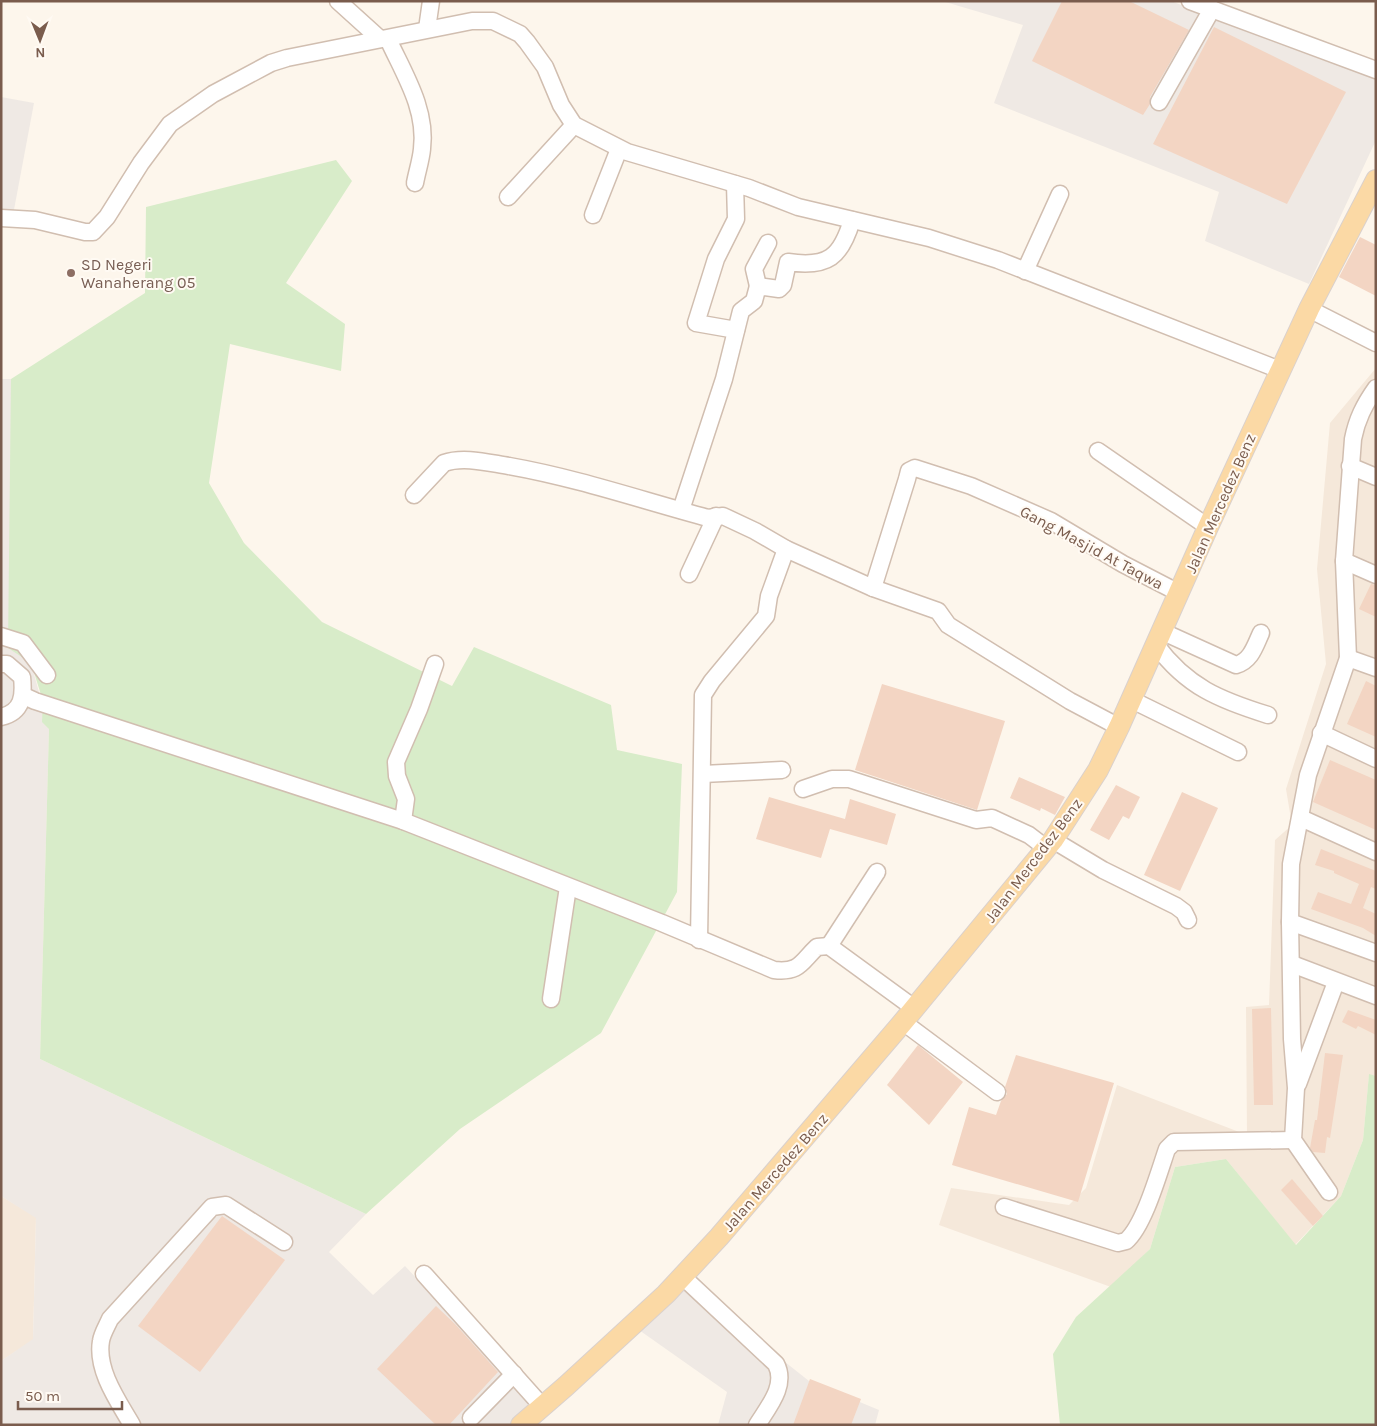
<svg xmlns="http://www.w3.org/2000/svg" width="1377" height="1426" font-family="Karla,sans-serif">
	<rect width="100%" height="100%" fill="#fdf6ec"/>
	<g fill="#f5e8da">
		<polygon points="1376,368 1376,1076 1369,1075 1363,1140 1341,1196 1295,1245 1226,1159 1175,1167 1150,1249 1111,1287 939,1225 951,1188 1069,1205 1086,1188 1117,1085 1247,1135 1246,1007 1269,1005 1275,840 1292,825 1286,789 1326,664 1317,569 1330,423"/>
		<polygon points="1,1196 36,1217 33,1340 1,1361"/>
	</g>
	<g fill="#efe9e4">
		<polygon points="942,1 1171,1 1325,61 1376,77 1376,140 1309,284 1205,241 1219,192 994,103 1023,25"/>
		<polygon points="1,97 34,103 13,215 1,215"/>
		<polygon points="1,379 11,379 31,663 49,729 40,1059 366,1214 329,1252 373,1295 405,1266 543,1414 537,1425 1,1425 1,1361 33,1339 36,1218 1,1196"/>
		<polygon points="689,1286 809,1381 879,1410 875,1425 718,1425 727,1392 639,1330"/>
	</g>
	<g fill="#d8ecc9">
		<polygon points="336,160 352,181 286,283 345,324 341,371 230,344 209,483 244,543 322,622 452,686 474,647 611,705 617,750 682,764 677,892 601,1033 460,1129 366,1214 40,1059 49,729 42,722 43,701 31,663 8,648 11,379 145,293 146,207"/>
		<polygon points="1369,1074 1376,1076 1376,1425 1060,1425 1053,1354 1076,1317 1150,1249 1175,1167 1226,1159 1296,1245 1341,1196 1363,1140"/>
	</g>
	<g fill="#f3d5c3">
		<polygon points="1062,1 1129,1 1189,30 1150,97 1150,104 1143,115 1032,61"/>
		<polygon points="1214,27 1346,92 1287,204 1153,144"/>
		<polygon points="1360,237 1376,245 1376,296 1339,277"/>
		<polygon points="1371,584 1376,585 1376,617 1359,609"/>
		<polygon points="1366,681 1376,686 1376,737 1347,724"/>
		<polygon points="882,684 1005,721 977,810 855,770"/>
		<polygon points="1330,760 1376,780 1376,830 1313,802"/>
		<polygon points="1019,777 1065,797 1055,815 1041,808 1040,811 1010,798"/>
		<polygon points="1116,785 1140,797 1129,819 1123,816 1109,840 1090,830"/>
		<polygon points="1182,792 1218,808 1180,891 1144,875"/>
		<polygon points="769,797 845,819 850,799 896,814 887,845 830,829 821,858 756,839"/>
		<polygon points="1321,849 1376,871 1376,889 1371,887 1363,908 1376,914 1376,936 1363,928 1311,909 1318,892 1351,904 1359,884 1334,873 1334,871 1315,865"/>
		<polygon points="1271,1008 1273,1105 1254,1105 1252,1009"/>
		<polygon points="1348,1010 1376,1020 1376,1035 1358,1026 1356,1029 1342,1022"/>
		<polygon points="918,1045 963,1082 929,1125 887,1085"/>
		<polygon points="1325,1053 1343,1055 1330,1138 1327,1137 1325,1153 1313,1152 1310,1148 1315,1120 1317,1120"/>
		<polygon points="1016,1055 1114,1083 1078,1202 952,1165 969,1107 996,1115 1001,1101 1007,1094 1005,1087"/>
		<polygon points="1292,1179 1323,1216 1313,1226 1281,1190"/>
		<polygon points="222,1216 285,1260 200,1372 138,1326"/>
		<polygon points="436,1306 456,1325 498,1372 449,1425 436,1425 377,1369"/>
		<polygon points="810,1379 861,1399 851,1425 793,1425"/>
	</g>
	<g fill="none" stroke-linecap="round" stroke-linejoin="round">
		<g stroke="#d1beb0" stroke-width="19">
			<g id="minor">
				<polyline points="338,1 380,39"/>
				<polyline points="1190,1 1376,70"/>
				<polyline points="427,29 431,1"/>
				<path d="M388,39C404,74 427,109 422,149C421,160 417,172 415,183"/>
				<polyline points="1159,102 1212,9"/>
				<polyline points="735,184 736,219 716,259 696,323 736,330"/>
				<polyline points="508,197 574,125"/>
				<polyline points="593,215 619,149"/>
				<polyline points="1,218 35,220 85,232 93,232 107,217 141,163 170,124 213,94 271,63 287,58 472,21 493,21 520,34 527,42 545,67 561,105 574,125 627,152 749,188 798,207 929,238 998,260 1280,370"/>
				<polyline points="1025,271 1060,194"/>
				<polyline points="758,286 754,269 768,243"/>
				<polyline points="1309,309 1376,343"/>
				<path d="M1376,388C1364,405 1357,419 1353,439L1344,561L1348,658L1308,775L1291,864L1290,922L1376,953"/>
				<polyline points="1098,451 1208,527"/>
				<polyline points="1350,466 1376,477"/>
				<path d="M414,495L444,463C464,456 489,463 509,466C577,478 641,500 708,518L723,516L755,531L786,549L873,588L938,611L948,625L1070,701L1119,727"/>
				<path d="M681,510L724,379L741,311L754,301L758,286L779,289L783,285L788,262C828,268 841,257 852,220"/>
				<polyline points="1344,561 1376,575"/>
				<polyline points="689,574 716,516"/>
				<polyline points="873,588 907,479 909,471 915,468 971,486 1051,521 1123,564 1179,593"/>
				<path d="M1161,631L1236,665C1251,661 1255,646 1261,633"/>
				<polyline points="1,636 23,643 47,675"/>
				<path d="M1156,645C1187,687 1220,700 1268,715"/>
				<polyline points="1348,658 1376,668"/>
				<path d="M1,664H7L22,677C24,695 23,712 1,717"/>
				<path d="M24,696L35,701L403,821L662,923L774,970C800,973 801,962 817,947L829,946L914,1008"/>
				<polyline points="1132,700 1238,752"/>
				<polyline points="1321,733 1376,759"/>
				<polyline points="703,774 782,770"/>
				<polyline points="803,789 832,779 849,779 976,820 992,818 1029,835 1046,848"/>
				<polyline points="1301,818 1376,852"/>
				<polyline points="403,821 406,799 397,776 396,762 419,709 435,664"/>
				<polyline points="1053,840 1103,870 1176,906 1184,912 1188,920"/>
				<polyline points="1290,922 1292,1039 1296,1088 1293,1140 1329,1192"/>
				<polyline points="699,940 703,695 712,681 766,616 769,596 786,549"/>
				<polyline points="829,946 877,872"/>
				<polyline points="1292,964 1376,996"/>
				<polyline points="551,999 568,887"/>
				<polyline points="903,1022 997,1092"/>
				<polyline points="1298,1084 1336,982"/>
				<path d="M1004,1207L1118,1243L1126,1241C1144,1226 1159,1172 1167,1149L1174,1142L1293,1140"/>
				<polyline points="424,1274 542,1406"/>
				<path d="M682,1276L776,1364C787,1385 769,1406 757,1425"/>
				<polyline points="471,1418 514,1374"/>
				<path d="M132,1425C118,1401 96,1370 101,1341C102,1334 107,1326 110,1319L212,1207L226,1205L284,1242"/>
			</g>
		</g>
		<g stroke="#dad1cd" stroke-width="22">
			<polyline id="major" points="521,1425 566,1386 666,1294 719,1237 903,1022 1053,840 1098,770 1119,727 1208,527 1309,309 1376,180"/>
		</g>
		<use href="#minor" stroke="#fff" stroke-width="16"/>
		<use href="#major" stroke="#fbd9a5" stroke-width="20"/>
	</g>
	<circle fill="#8d6e63" stroke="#fffaf3" stroke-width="2" cx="71" cy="273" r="5"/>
	<g text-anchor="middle" stroke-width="4" stroke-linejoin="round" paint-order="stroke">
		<g font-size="16" fill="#785e54" stroke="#fffaf3" text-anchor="start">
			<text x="81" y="270">SD Negeri<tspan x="81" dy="18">Wanaherang 05</tspan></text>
		</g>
		<g font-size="16" fill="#7a5c4d" stroke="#fffaf3">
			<text transform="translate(1220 503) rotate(-66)" y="6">Jalan Mercedez Benz</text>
			<text transform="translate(1092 547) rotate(28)" y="6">Gang Masjid At Taqwa</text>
			<text transform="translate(1033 860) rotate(-53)" y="6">Jalan Mercedez Benz</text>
			<text transform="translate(775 1172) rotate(-49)" y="6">Jalan Mercedez Benz</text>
		</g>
	</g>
	<rect width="1377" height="1426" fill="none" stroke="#7a5c4d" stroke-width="5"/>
	<g transform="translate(40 40) rotate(179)" stroke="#fffaf3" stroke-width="4" paint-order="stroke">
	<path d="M0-4L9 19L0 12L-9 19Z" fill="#7a5c4d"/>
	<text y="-8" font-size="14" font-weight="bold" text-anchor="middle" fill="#7a5c4d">N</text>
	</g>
	<path d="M18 1401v8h104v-8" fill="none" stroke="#7a5c4d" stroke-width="2.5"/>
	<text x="25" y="1401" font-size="15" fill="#7a5c4d" stroke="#fffaf3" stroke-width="4" paint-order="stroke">50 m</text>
</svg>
